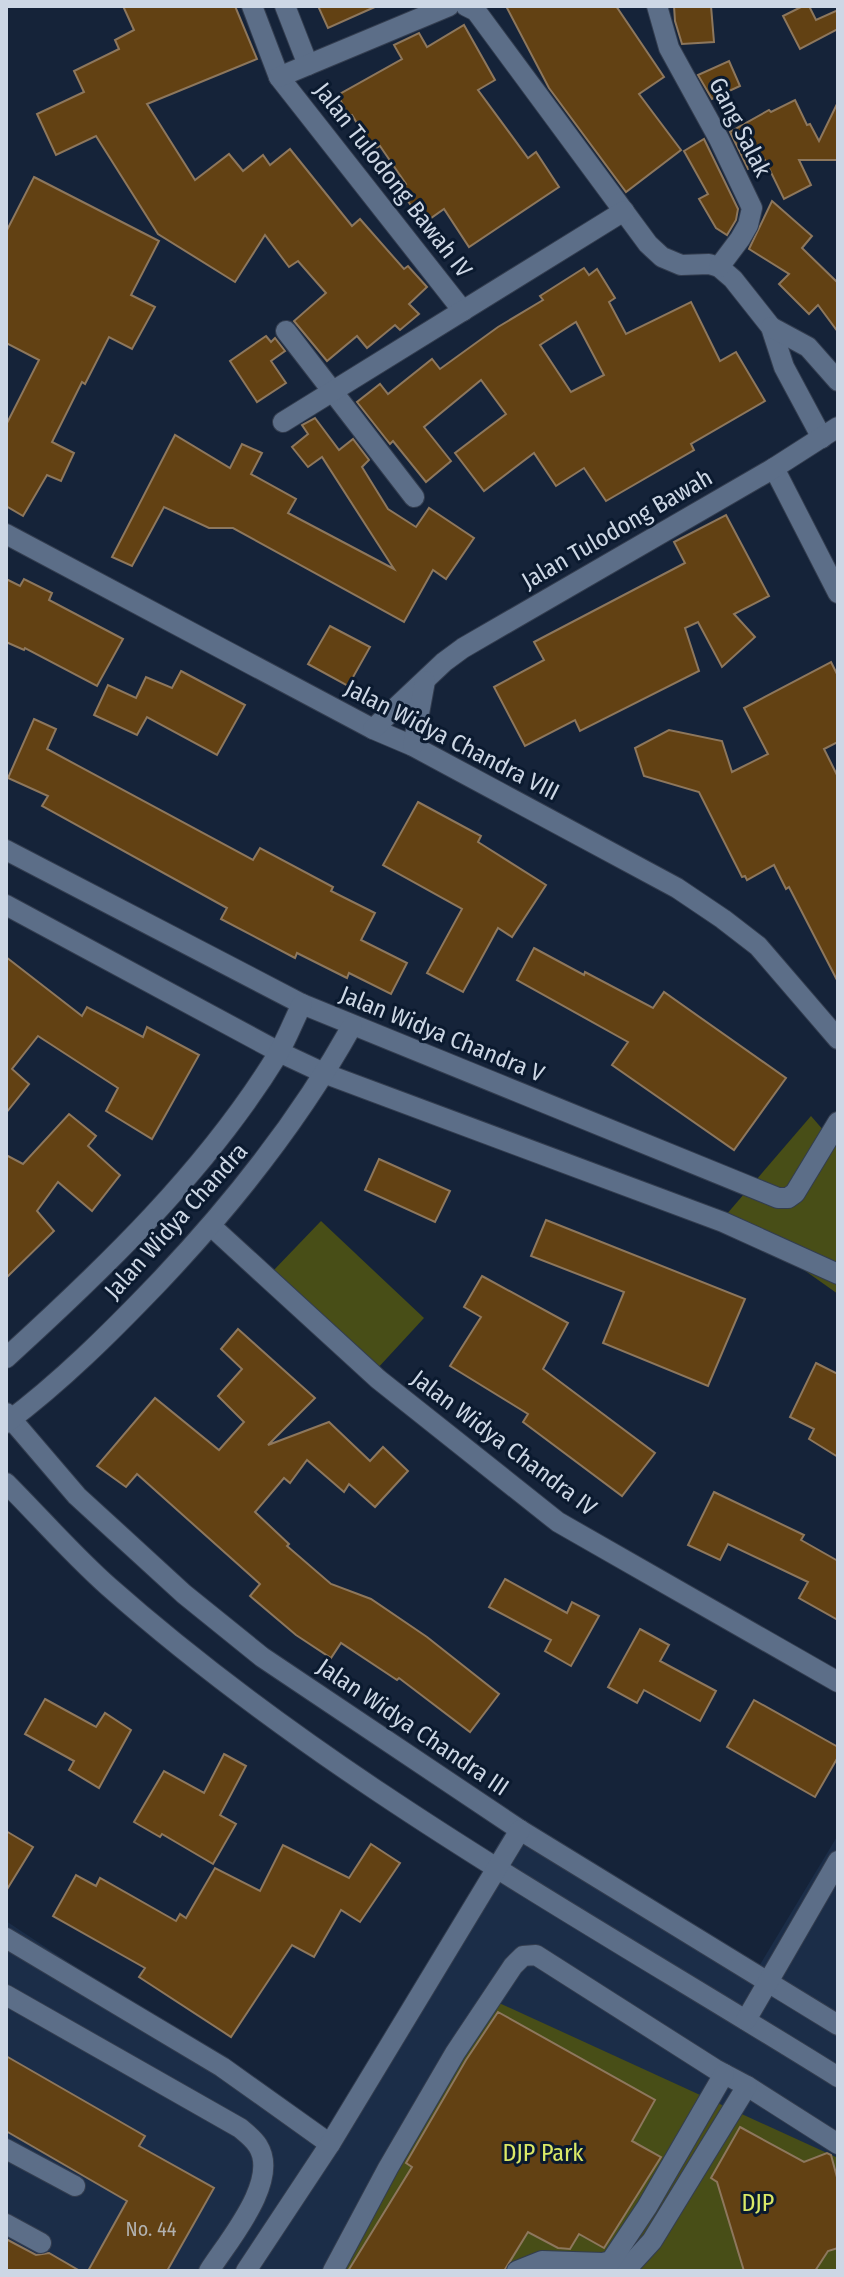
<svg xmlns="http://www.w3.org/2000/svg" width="844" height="2277" font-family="'Fira Sans Condensed',sans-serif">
	<rect width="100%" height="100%" fill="#152339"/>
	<polygon fill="#1b2d48" points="504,1834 752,1978 838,1835 838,2271 6,2271 6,1921 329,2135"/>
	<g fill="#484e17">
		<polygon points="811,1116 838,1147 838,1294 726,1215"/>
		<polygon points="321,1221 424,1318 376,1370 272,1272"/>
		<polygon points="497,2002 838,2158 838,2271 330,2271"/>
	</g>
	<g fill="#624113" stroke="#8d775d" stroke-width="2" fill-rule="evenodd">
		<polygon points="123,6 235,6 257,59 147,104 195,180 229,154 243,171 263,155 270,165 290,149 352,226 360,219 404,269 408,266 427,287 409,304 419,314 400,330 395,325 367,348 357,336 327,361 294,321 326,293 298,261 289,267 265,235 235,282 158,234 96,136 56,155 37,114 84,92 74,71 119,49 115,40 134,30"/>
		<polygon points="318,6 377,6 328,28"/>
		<polygon points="506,6 616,6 664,77 639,94 681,150 626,192 549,88"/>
		<polygon points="674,6 711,6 714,42 682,44 675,21"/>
		<polygon points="803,6 809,6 816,20 838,10 838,29 800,49 783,16"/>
		<polygon points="464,25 495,80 478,90 528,158 536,152 559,187 469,247 444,209 424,223 399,189 406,184 380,146 373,150 352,115 348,116 338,95 402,59 394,45 419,33 427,47"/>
		<polygon points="729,61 740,86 712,99 698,75"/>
		<polygon points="795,100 807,125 810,124 819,141 838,102 838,160 799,160 811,185 784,199 765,160 748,169 730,132 769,110 771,112"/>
		<polygon points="704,139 738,209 736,220 727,235 716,228 699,199 708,194 684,151"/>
		<polygon points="34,177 159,241 131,295 155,307 132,349 109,337 85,384 82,382 52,442 74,453 61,481 47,475 23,516 6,506 6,425 39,360 6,343 6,232"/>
		<polygon points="772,201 812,236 802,248 838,283 838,332 818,305 809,314 779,284 789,274 749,249"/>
		<path d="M584,268L589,275L597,269L615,298L609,302L626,334L691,302L720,361L736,352L765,401L691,444L694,450L606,501L584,468L556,486L534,453L484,491L455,453L506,414L481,380L424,427L451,461L426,482L393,441L390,444L357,402L380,384L388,394L432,359L440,369L498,327L543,300L540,296ZM576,322L604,375L571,392L540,345Z"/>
		<polygon points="266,336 271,342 275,338 285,351 271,361 286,383 257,402 230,361"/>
		<polygon points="315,418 339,450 353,439 369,460 362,467 388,509 416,527 429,508 474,538 446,579 433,570 404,622 233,528 209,528 164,507 132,566 112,557 175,435 230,468 242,444 262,453 251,474 296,499 288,513 394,569 322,457 308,467 292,447 308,434 302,425"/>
		<polygon points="726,515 769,596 734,614 755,637 722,667 698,622 685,628 699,671 580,731 575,720 525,746 494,687 544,660 534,642 685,563 674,542"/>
		<polygon points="6,579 20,586 24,579 52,593 49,600 123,639 97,686 25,648 24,650 6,642"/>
		<polygon points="330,626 370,647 348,686 308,664"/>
		<polygon points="831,662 838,676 838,742 824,749 838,777 838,982 789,887 786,889 774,865 747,880 745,876 742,877 699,792 644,776 635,748 669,730 722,741 732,772 768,754 744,708"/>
		<polygon points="181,671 245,705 217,755 147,717 137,735 94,715 108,685 136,698 146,677 172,688"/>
		<polygon points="34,719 56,729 47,749 253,860 260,848 333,887 331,891 375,913 361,940 407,963 391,994 349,973 347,978 297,953 295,958 221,919 227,908 42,806 48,796 8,778"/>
		<polygon points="418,802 481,836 478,842 546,885 512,937 498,928 463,992 427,973 462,909 383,865"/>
		<polygon points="534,948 584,975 585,972 653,1008 664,992 786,1078 734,1150 612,1065 628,1042 517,980"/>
		<polygon points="6,957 82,1016 87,1007 143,1037 147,1027 199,1055 152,1139 106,1111 118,1088 38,1036 12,1069 29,1084 6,1113"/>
		<polygon points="69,1114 96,1136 88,1146 120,1175 92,1211 58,1182 37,1211 54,1231 6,1278 6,1155 23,1164"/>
		<polygon points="379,1159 450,1191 435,1222 365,1190"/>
		<polygon points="546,1220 745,1299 708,1386 603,1343 624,1292 531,1256"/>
		<polygon points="482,1276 568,1323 543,1369 655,1453 622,1496 523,1422 528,1414 450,1366 481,1317 464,1307"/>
		<polygon points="238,1329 315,1398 268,1445 329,1422 370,1461 383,1447 408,1471 375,1507 349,1484 344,1492 307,1460 290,1483 284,1478 255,1512 289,1544 287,1546 331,1584 371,1599 427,1637 499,1694 470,1732 399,1678 397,1680 341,1643 331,1658 296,1635 250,1596 260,1584 137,1474 126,1487 97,1466 155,1398 219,1450 244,1422 218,1396 242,1369 221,1349"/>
		<polygon points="816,1363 838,1374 838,1457 809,1439 814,1429 790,1417"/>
		<polygon points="714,1492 804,1535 801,1540 838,1561 838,1620 799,1598 808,1582 728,1544 720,1560 688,1545"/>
		<polygon points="505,1579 567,1613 572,1602 599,1616 571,1666 545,1651 551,1640 489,1607"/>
		<polygon points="640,1629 669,1645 660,1661 716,1691 700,1721 644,1690 637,1703 608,1687"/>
		<polygon points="45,1699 96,1727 105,1713 131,1730 99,1788 69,1770 74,1761 25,1734"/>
		<polygon points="754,1700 838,1747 838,1757 815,1797 727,1747"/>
		<polygon points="224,1754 246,1766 220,1815 236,1824 213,1864 162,1834 160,1837 134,1822 164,1771 204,1793"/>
		<polygon points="6,1831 33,1847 6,1891"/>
		<polygon points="371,1844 400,1863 360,1922 341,1910 314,1957 292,1945 231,2037 139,1977 145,1968 53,1916 76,1875 96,1886 100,1878 176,1921 180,1914 186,1918 215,1868 260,1891 283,1845 349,1878"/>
		<polygon points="498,2012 655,2100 632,2141 661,2157 604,2248 579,2234 570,2249 558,2248 528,2232 504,2271 348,2271 412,2167 406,2163 466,2060"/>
		<polygon points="6,2056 145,2136 139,2146 214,2188 167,2271 88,2271 127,2201 6,2131"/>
		<polygon points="740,2127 804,2162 827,2153 831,2155 838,2181 838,2248 828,2251 815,2271 744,2271 717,2182 711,2178"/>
		<polygon points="6,2239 36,2255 49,2253 80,2271 6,2271"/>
	</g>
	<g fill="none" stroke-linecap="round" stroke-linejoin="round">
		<g stroke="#333d4f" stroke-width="22">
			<g id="minor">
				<polyline points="252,6 279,77 463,311"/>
				<polyline points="285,6 308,65"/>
				<polyline points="466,6 476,11 648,244 662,257 681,265 709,264 719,267 733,279 771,327 784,367 822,438"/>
				<polyline points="657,6 669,48 719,139 752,208 748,225 740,239 719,267"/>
				<polyline points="279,77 449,6"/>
				<polyline points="771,327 808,347 838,381"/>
				<polyline points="286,331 414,497"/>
				<polyline points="283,422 624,211"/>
				<polyline points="774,468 838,593"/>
				<polyline points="6,534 373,729 413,746 677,888 723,919 758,946 838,1039"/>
				<polyline points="373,729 444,662 463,648 774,468 838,427"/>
				<polyline points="413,746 425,681"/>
				<polyline points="6,850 302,1004 778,1198 788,1198 795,1193 838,1122"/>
				<polyline points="6,905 279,1052 326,1074 723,1222 838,1274"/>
				<polyline points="211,1226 378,1379 558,1522 838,1682"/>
				<path d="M6,1358C106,1267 207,1170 278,1054C287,1038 294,1020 302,1004"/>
				<polyline points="6,1413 77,1496 184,1594 262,1657 520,1830 838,2025"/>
				<path d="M6,1423C61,1382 111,1332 158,1283C233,1204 299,1121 352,1026"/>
				<path d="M6,1483C40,1517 72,1554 108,1586C328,1781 590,1922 838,2077"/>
				<polyline points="6,1938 222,2067 330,2144"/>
				<path d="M6,1995L240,2128C246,2133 254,2139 258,2146C280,2181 228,2241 209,2271"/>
				<polyline points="746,2020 838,1861"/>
				<polyline points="747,2086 838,2144"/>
				<polyline points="6,2149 75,2186"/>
				<polyline points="6,2224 41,2243"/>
				<polyline points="246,2271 330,2144 520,1830"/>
				<polyline points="333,2271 388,2168 455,2053 513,1966 523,1956 536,1955 715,2069 747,2086 652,2241 631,2264 618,2271"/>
				<polyline points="517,2271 542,2261 603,2263 611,2261 647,2207 724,2074"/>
			</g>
		</g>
		<use href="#minor" stroke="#5c6e88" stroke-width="20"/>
	</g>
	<g text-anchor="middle" stroke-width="6" stroke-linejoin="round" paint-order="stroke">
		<g font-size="20" fill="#b2b2b0">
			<text x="151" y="2236">No. 44</text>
		</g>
		<g font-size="24" fill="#cdd7e5" stroke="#0b1a2f">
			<text transform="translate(740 127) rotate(63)" y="8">Gang Salak</text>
			<text transform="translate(393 180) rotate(52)" y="8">Jalan Tulodong Bawah IV</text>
			<text transform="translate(617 529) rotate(-30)" y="8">Jalan Tulodong Bawah</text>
			<text transform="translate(452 740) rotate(27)" y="8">Jalan Widya Chandra VIII</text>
			<text transform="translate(442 1034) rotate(22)" y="8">Jalan Widya Chandra V</text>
			<text transform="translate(176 1221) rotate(-48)" y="8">Jalan Widya Chandra</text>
			<text transform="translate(504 1443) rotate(37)" y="8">Jalan Widya Chandra IV</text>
			<text transform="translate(413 1727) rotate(34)" y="8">Jalan Widya Chandra III</text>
		</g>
		<g font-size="24" fill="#dae967" stroke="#0b1a2f">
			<text x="543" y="2161">DJP Park</text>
			<text x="758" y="2211">DJP</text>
		</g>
	</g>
	<rect width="844" height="2277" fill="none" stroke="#cdd7e5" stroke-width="16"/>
</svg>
